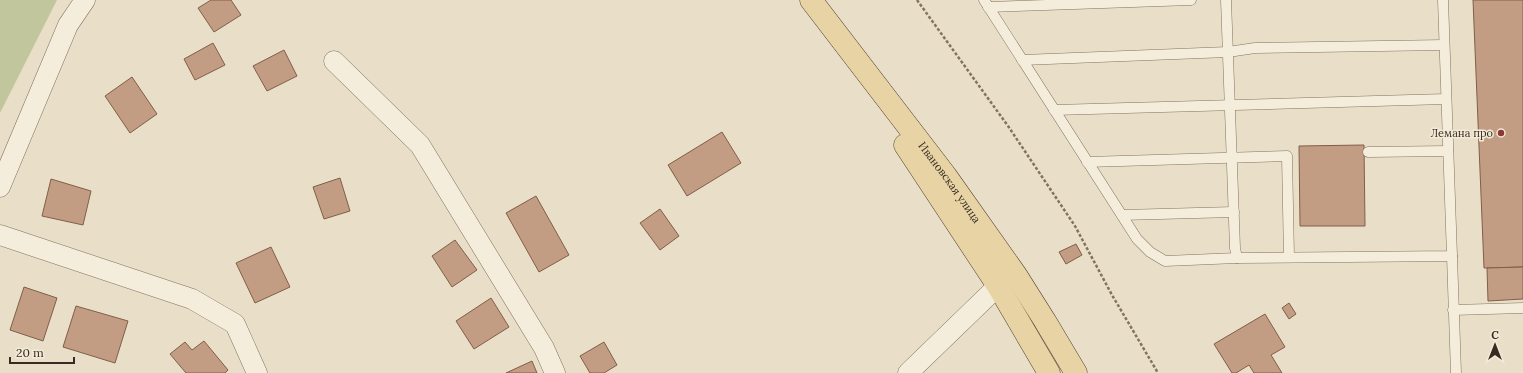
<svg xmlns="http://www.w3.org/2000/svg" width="1523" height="373" font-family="Lora,serif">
	<rect width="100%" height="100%" fill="#e9dfc8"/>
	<polygon fill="#c2c69d" points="0,0 57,0 0,113"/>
	<g fill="#c39d83" stroke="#805e48">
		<polygon points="211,0 231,0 241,15 214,32 198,8"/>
		<polygon points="1473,0 1523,0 1523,267 1484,268"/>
		<polygon points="213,43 225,65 195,80 184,59"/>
		<polygon points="284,50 297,76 267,91 253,66"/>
		<polygon points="132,77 157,114 130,133 105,96"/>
		<polygon points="722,132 741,163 687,196 668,165"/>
		<polygon points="1364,145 1365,226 1300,226 1299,146"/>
		<polygon points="340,178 350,211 324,219 313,187"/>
		<polygon points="51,179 91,191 83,225 42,216"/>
		<polygon points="536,196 569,255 539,272 506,213"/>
		<polygon points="660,209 679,236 660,250 640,223"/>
		<polygon points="455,240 477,270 452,287 432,256"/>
		<polygon points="1076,244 1082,255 1066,264 1059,252"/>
		<polygon points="271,247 290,287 255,303 236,263"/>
		<polygon points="1523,267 1523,299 1488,301 1487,268"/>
		<polygon points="24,287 57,298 43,341 10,330"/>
		<polygon points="491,298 509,327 474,349 456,321"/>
		<polygon points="1289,303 1296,314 1289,319 1282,308"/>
		<polygon points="76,306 128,321 115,363 63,347"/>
		<polygon points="1265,314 1285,347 1271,355 1282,373 1254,373 1249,365 1236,373 1232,373 1214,344"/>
		<polygon points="204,341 228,370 225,373 186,373 170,354 185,342 192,350"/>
		<polygon points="604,342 617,365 604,373 590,373 580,356"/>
		<polygon points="532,361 537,373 506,373"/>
	</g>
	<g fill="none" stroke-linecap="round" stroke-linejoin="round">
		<g stroke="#83725f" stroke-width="11">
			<g id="lane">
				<polyline points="984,0 1137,239 1150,252 1165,261 1237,258 1452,256 1443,0"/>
				<polyline points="1226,0 1235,248 1237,258"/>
				<polyline points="988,7 1191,0"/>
				<polyline points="1022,60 1228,52 1255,48 1444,45"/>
				<polyline points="1054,110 1446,99"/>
				<polyline points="1368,152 1448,151"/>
				<polyline points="1087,162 1287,156 1289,257"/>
				<polyline points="1122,215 1234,212"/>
				<polyline points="1452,256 1456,373"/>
				<polyline points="1453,310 1523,308"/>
			</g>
		</g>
		<g stroke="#83725f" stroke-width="21">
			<g id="street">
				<polyline points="334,61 420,145 544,348 555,373"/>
				<polyline points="0,187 68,25 85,0"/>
				<polyline points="0,235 192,299 235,324 257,373"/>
				<polyline points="908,373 998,286"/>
			</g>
		</g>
		<g stroke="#524133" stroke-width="23">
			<g id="primary">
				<path id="s1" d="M811,0L946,176L1016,275L1045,321L1076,373"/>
				<polyline points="905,145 998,286 1049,373"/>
			</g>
		</g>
		<polyline stroke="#83725f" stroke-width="2.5" stroke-dasharray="3 2" stroke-linecap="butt" points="917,0 1008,126 1075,226 1112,295 1158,373"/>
		<use href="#lane" stroke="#f5eddb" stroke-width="10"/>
		<use href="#street" stroke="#f5eddb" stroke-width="20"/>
		<use href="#primary" stroke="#e8d3a5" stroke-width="22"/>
	</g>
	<circle fill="#8b3637" stroke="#f2ead7" stroke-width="1.5" cx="1501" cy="133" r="4"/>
	<g text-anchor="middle" stroke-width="3" stroke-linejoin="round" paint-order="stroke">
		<g font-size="11" fill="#362b21" stroke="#f2ead7" text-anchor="end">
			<text x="1493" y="137">Лемана про</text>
		</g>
		<g font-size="11" fill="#362b21" stroke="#f2ead7">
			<text dy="4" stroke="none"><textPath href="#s1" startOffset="229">Ивановская улица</textPath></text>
		</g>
	</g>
	<g transform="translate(1495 345)" stroke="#f2ead7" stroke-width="3" paint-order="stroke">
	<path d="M0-3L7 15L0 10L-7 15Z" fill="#362b21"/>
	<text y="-6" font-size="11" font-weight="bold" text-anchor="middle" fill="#362b21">С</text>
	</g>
	<path d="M10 357v6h64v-6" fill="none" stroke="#362b21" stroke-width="2"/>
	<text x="16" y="357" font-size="12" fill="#362b21" stroke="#f2ead7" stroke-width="3" paint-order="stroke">20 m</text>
</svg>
